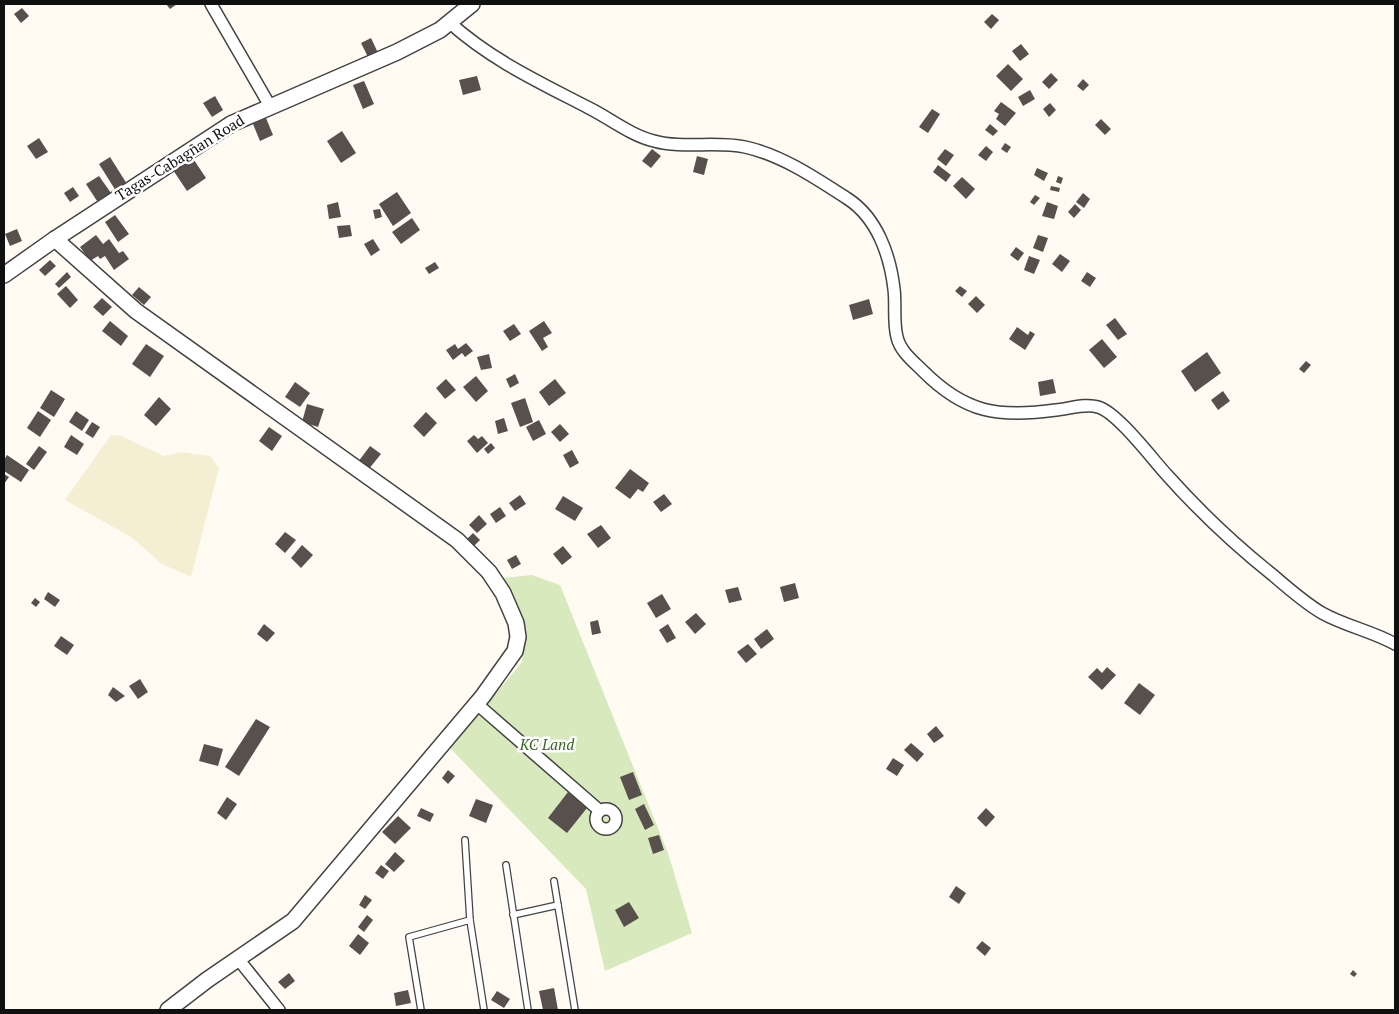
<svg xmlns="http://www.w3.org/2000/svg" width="1399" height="1014" font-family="'PT Serif',serif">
	<rect width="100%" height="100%" fill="#fffbf3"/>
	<polygon fill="#f4efd3" points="111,435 121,436 164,456 181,452 210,456 219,468 191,577 162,564 131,537 65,500"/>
	<polygon fill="#d7e9bd" points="532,575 560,585 668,853 692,933 605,971 586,889 450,748 522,662 525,630 503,578"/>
	<g fill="#58504c">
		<polygon points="166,4 177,4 170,9"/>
		<polygon points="22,8 29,16 21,23 14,14"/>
		<polygon points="992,14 999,20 991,29 984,22"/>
		<polygon points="371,38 379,55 369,59 361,43"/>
		<polygon points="1021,44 1029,54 1020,61 1012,51"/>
		<polygon points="1008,64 1023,79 1011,91 996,76"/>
		<polygon points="1051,73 1058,80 1049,89 1042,82"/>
		<polygon points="477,76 481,90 463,95 459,80"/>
		<polygon points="1083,79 1089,85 1083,91 1077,86"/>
		<polygon points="364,81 374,104 363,109 353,85"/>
		<polygon points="1030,90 1035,99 1023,106 1018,97"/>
		<polygon points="215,96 223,110 212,117 203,103"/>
		<polygon points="1001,102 1016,113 1005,126 996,119 999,114 994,111"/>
		<polygon points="1050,103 1056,110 1049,117 1043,109"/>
		<polygon points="932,109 940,114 928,133 919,127"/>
		<polygon points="266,118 273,135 260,141 253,124"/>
		<polygon points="1101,119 1111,129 1105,135 1095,125"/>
		<polygon points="990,124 998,131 993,136 985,130"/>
		<polygon points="342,131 356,153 341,163 327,141"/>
		<polygon points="39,138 48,152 36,159 27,146"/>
		<polygon points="1005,143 1011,147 1007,153 1001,149"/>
		<polygon points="986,146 993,152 986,161 978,155"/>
		<polygon points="652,149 661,156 651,168 642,161"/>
		<polygon points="945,149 954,155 946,166 937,159"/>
		<polygon points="697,156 708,159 704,175 693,172"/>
		<polygon points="110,157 127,184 116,191 99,164"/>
		<polygon points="192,157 206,178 187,191 173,170"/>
		<polygon points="938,165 951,175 946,182 933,172"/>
		<polygon points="1037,168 1048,173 1044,181 1034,175"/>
		<polygon points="99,176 111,193 97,201 86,184"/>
		<polygon points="1058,176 1063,178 1061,184 1056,182"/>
		<polygon points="962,177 975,189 966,199 953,186"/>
		<polygon points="1051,186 1060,188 1059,192 1050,190"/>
		<polygon points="73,187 79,196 70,202 64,193"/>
		<polygon points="397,192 411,213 393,226 379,204"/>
		<polygon points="1083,193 1090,199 1084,208 1076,202"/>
		<polygon points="1035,195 1040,198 1034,205 1030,202"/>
		<polygon points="338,202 341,217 329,219 327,205"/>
		<polygon points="1047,202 1058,206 1054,219 1042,216"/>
		<polygon points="1075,204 1081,210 1074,218 1068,212"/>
		<polygon points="380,209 382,217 375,219 373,210"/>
		<polygon points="115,215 129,234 118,242 105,222"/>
		<polygon points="412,218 420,230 401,244 392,232"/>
		<polygon points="350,225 352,236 339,238 337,226"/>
		<polygon points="17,229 22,241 10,246 5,234"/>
		<polygon points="96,235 103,244 109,239 119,253 123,251 129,259 114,270 105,256 100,259 98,256 90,261 80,247"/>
		<polygon points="1038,235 1048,238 1043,252 1033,248"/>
		<polygon points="373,239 380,250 371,256 364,244"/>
		<polygon points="1016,247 1024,253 1018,261 1010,255"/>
		<polygon points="1060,254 1070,261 1062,272 1052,264"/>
		<polygon points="1029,256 1040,260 1034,274 1024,270"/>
		<polygon points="50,260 56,266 45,276 39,270"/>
		<polygon points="435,262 439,268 429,274 425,268"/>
		<polygon points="67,272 71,277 59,288 55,284"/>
		<polygon points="1087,272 1096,278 1090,287 1081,281"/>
		<polygon points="66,286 78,300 70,308 57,294"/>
		<polygon points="960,286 967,291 962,297 955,291"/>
		<polygon points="139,287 151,297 144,305 132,295"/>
		<polygon points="976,296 985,305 977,313 968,304"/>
		<polygon points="102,298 112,307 103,316 93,307"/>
		<polygon points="869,299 873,314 853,320 849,305"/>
		<polygon points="1115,318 1127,334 1118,340 1106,325"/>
		<polygon points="110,321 128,336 121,346 102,331"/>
		<polygon points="544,321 552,333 543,338 548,347 542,351 529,331"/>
		<polygon points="514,324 521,334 510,341 503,331"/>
		<polygon points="1017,327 1028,335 1030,331 1035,334 1025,350 1009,339"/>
		<polygon points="1102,339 1117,357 1104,368 1089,350"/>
		<polygon points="466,343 473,351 465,357 462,353 453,360 446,350 455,344 458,349"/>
		<polygon points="146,344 164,356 150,377 132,364"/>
		<polygon points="1207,352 1221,373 1195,392 1181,371"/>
		<polygon points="489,354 492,368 481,370 477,357"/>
		<polygon points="1306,361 1311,365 1304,373 1299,369"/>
		<polygon points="515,374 519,383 510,388 506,379"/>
		<polygon points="476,376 488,391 476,402 463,387"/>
		<polygon points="446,379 456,390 445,399 436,388"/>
		<polygon points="555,379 566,393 549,406 539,392"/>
		<polygon points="1053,379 1056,393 1040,396 1038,382"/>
		<polygon points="295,382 310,393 300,407 285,397"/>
		<polygon points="51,390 65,399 54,417 40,408"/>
		<polygon points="1223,391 1230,401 1218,410 1211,400"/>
		<polygon points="159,397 171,409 156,426 144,415"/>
		<polygon points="525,398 533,422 520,427 511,403"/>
		<polygon points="307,404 324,409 318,427 302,422"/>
		<polygon points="38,411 51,420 40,437 27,428"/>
		<polygon points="76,411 89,420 82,431 69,422"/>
		<polygon points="426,412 437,423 424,437 413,426"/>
		<polygon points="504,418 508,431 498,434 495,421"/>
		<polygon points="539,420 546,434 533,441 526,427"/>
		<polygon points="92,422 100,427 93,438 85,433"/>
		<polygon points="560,424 569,434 560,442 551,432"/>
		<polygon points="269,427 282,436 272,451 259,441"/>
		<polygon points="71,435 84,444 77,455 64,447"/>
		<polygon points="474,435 478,439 482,436 488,443 477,453 467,441"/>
		<polygon points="491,443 495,448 488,454 484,449"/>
		<polygon points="39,446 47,452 34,470 26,464"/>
		<polygon points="370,446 381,454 368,470 358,462"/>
		<polygon points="572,450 579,463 570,468 563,455"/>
		<polygon points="7,455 29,470 21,482 4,471 4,460"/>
		<polygon points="630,469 649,483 643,492 638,489 630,499 615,488"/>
		<polygon points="4,474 9,477 4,484"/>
		<polygon points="664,494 672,504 661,512 653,502"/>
		<polygon points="520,495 526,504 515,511 509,503"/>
		<polygon points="563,496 583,508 575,521 555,509"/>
		<polygon points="500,507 506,516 496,523 490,514"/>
		<polygon points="479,515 487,524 477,533 469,525"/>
		<polygon points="601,525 611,538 598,548 587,534"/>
		<polygon points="285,532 296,540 285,553 275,544"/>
		<polygon points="473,533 480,540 472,548 465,541"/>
		<polygon points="302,545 313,555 301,568 291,558"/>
		<polygon points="563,546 572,557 562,565 553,554"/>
		<polygon points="516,555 521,564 512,569 507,560"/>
		<polygon points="795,583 799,598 784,602 780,587"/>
		<polygon points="738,587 742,600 729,603 725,590"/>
		<polygon points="48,592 60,600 55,607 44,599"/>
		<polygon points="662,594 671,609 656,618 647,603"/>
		<polygon points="35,598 40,602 36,607 31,603"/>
		<polygon points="696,613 706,624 695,634 685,622"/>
		<polygon points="598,620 601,633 592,635 590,622"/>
		<polygon points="264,624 275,633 267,642 257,634"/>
		<polygon points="668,624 676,638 667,643 659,630"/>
		<polygon points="767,629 774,639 761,649 754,639"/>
		<polygon points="61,636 74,645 67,655 54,646"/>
		<polygon points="748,644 757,654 746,663 737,652"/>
		<polygon points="1107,667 1116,675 1102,690 1088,677 1097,668 1102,673"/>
		<polygon points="140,679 148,692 138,699 129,686"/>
		<polygon points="1139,683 1155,695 1140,715 1124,703"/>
		<polygon points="113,687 125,696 116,702 108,695"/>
		<polygon points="256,719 270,727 239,776 225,767"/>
		<polygon points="936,726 944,736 934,743 927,734"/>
		<polygon points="911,743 924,754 917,762 904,750"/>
		<polygon points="204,744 223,749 218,766 199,761"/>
		<polygon points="893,758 904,765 897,776 886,769"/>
		<polygon points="448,770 455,776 448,784 442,778"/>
		<polygon points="633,772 642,795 629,800 620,777"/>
		<polygon points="568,792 587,808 567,833 548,818"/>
		<polygon points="227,797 237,804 226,820 217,813"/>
		<polygon points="476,799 493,805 486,823 469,816"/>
		<polygon points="644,804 654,825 645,830 635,809"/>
		<polygon points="421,808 434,814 430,822 417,816"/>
		<polygon points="986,808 995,817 986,827 977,818"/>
		<polygon points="398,816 411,828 395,844 382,832"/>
		<polygon points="659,835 664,850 653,854 648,838"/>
		<polygon points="395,852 405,861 394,872 385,864"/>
		<polygon points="381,865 389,871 383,879 375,873"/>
		<polygon points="956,886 966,893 959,904 949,897"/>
		<polygon points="365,895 372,900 365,909 359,905"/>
		<polygon points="629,902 639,918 624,927 615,910"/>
		<polygon points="367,915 373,920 364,932 358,927"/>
		<polygon points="358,934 369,943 360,955 349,946"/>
		<polygon points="982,941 991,948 985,956 976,948"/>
		<polygon points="1353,970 1357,974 1354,977 1350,974"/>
		<polygon points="289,973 295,981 285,989 278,982"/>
		<polygon points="554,988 558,1010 543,1010 539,991"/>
		<polygon points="408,990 411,1003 396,1006 394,993"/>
		<polygon points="497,991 510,999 504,1008 491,1000"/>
	</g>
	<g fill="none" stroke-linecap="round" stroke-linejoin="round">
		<g stroke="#434343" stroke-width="8">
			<g id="service">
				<polyline points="465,840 470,920"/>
				<polyline points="506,865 528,1010"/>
				<polyline points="554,881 575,1010"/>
				<polyline points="513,915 558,905"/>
				<polyline points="421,1010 409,937 470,920 484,1010"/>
			</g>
		</g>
		<g stroke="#434343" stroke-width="14">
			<g id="minor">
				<polyline points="211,4 270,106"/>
				<path d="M449,22C491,60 539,82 589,108C611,119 630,135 654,141C683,149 715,141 745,147C782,155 817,179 848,199C877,218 890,255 894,289C896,304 893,322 897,337C900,351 913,361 923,371C965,413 998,418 1056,410C1068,409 1086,403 1098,407C1117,412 1153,460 1167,475C1200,512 1235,545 1274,576C1289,589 1305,603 1322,613C1345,626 1372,631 1395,644"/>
				<polyline points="477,704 600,811"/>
				<circle cx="606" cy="819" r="10"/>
				<polyline points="239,960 279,1010"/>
			</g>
		</g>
		<g stroke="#434343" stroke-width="18">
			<g id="tertiary">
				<polyline points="55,239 136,311 457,540 489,572 503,593 516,623 518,637 515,651 483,696 293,921 207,980 168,1010"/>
				<polyline points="4,275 55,239 231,124 397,52 440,30 472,4"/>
			</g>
		</g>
		<use href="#service" stroke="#fff" stroke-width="5.5"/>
		<use href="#minor" stroke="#fff" stroke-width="11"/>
		<use href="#tertiary" stroke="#fff" stroke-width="15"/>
	</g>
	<g text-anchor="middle" stroke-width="5" stroke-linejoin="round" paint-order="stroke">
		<g font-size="15" fill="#101010" stroke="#fff">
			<text transform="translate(180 158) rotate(-32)" y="5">Tagas-Cabagñan Road</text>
		</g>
		<g font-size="15" font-style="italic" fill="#356721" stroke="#fff">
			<text x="547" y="750">KC Land</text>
		</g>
	</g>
	<rect width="1399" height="1014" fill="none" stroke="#101010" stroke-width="10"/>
</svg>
